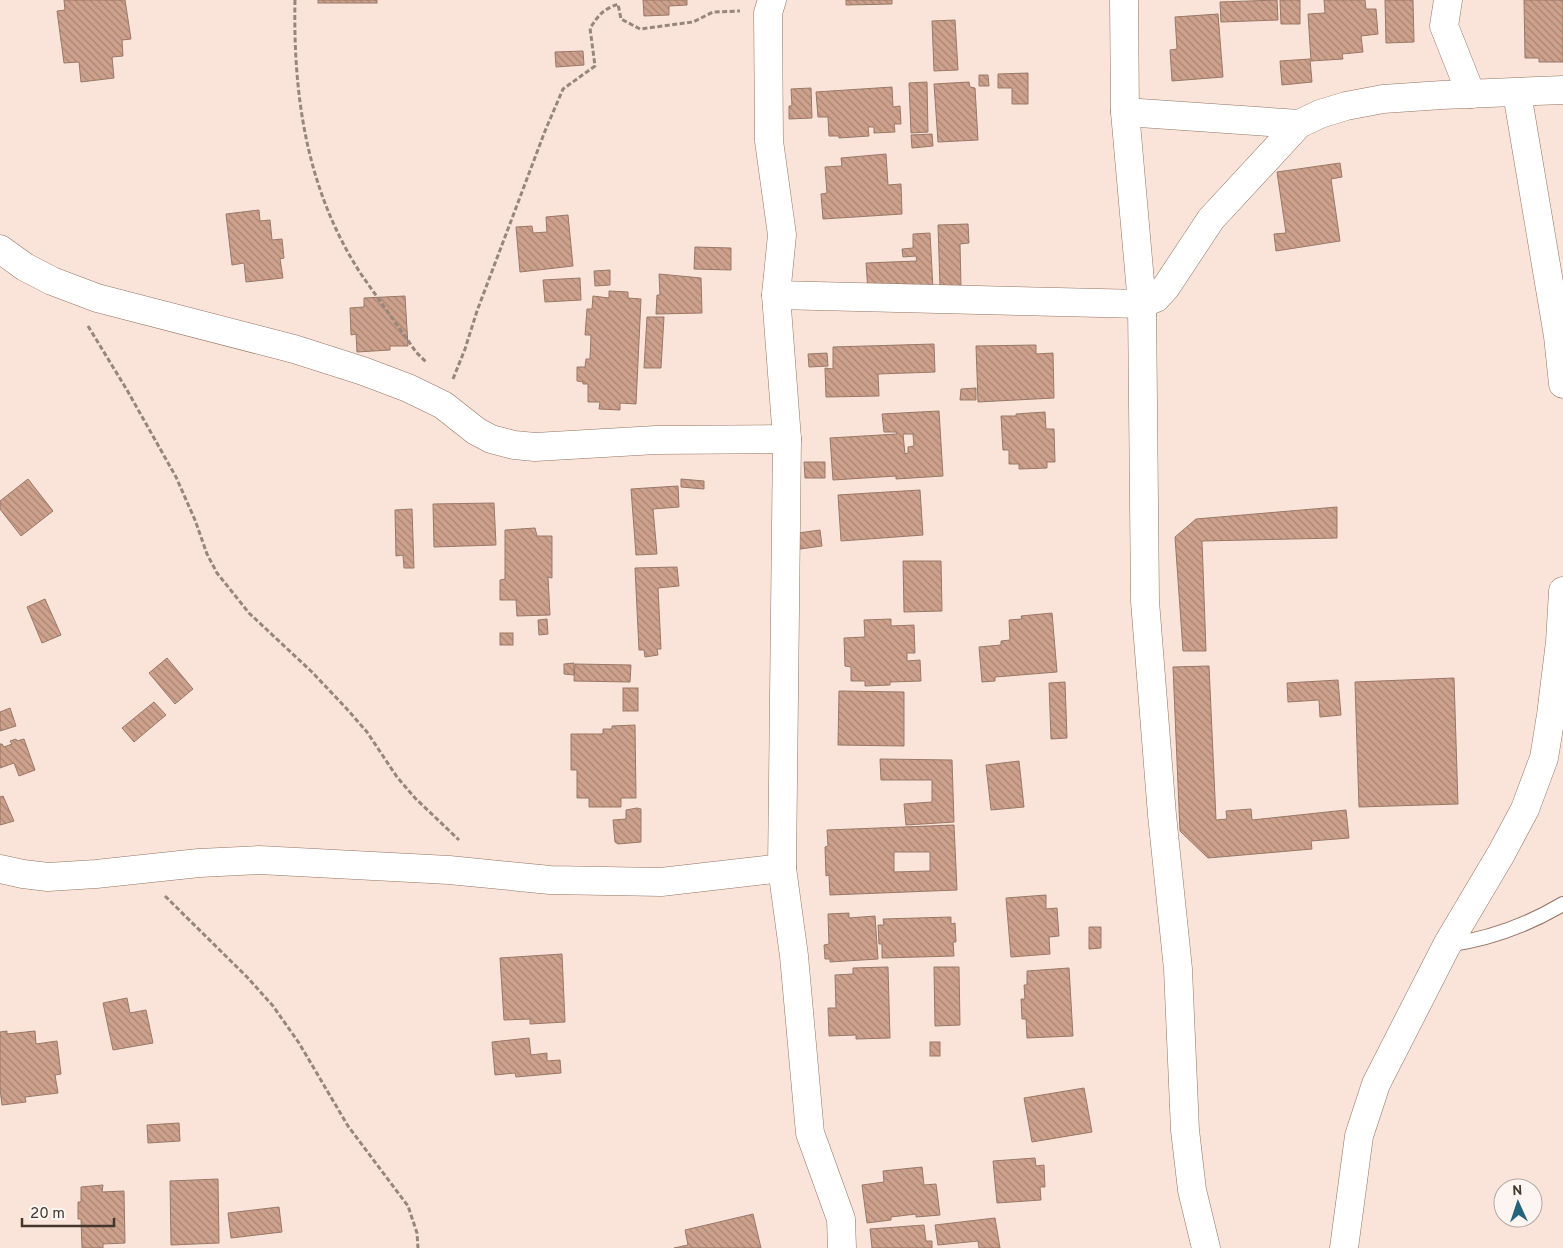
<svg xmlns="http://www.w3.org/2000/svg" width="1563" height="1248" font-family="Overpass,sans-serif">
	<defs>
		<pattern id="building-back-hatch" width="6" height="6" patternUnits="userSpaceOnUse" patternTransform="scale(1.25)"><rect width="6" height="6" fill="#cda18c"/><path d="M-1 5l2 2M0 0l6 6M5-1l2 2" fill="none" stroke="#a88473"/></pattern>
	</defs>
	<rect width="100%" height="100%" fill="#fae4d9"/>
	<g fill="url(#building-back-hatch)" stroke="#997868" fill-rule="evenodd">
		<polygon points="64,0 125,0 131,39 122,40 123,56 112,57 114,78 81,82 79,62 64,63 57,11 65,10"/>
		<rect x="318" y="0" width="59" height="3"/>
		<polygon points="643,0 687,0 687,5 669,6 669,15 644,16"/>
		<polygon points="846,0 892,0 892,4 846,5"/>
		<polygon points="1277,0 1278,20 1221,22 1220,2"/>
		<polygon points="1280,0 1300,0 1300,24 1281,24"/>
		<polygon points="1324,0 1365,0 1366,9 1376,9 1378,34 1361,36 1363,52 1342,54 1343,59 1311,61 1308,14 1325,13"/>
		<polygon points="1385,0 1413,0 1414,42 1386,43"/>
		<polygon points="1524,0 1563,0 1563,62 1539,62 1539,58 1525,58"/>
		<polygon points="1218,14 1223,77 1172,81 1170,50 1177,49 1175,17"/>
		<polygon points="955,20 958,70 934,71 932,21"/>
		<polygon points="583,51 584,65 556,67 555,52"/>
		<polygon points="1310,59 1312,82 1282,85 1280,61"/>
		<polygon points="1028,73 1028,104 1012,104 1012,88 998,88 998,74"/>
		<polygon points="979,75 988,75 989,86 979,86"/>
		<polygon points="927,82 928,132 911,133 909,83"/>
		<polygon points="969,82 970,87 975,88 978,140 938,142 934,84"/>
		<polygon points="892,87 893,107 900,106 901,124 894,124 895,132 874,133 874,127 868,127 869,136 839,138 839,136 829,136 828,117 818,117 816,92"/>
		<polygon points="811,88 812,118 789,119 789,106 792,106 791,89"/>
		<polygon points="932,134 933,146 912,148 911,135"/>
		<polygon points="886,154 888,185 901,184 902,214 823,219 821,194 827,193 825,167 842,166 841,158"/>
		<polygon points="1340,163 1342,177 1331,179 1340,241 1276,251 1274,234 1286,233 1277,172"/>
		<polygon points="259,210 260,221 270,220 272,240 282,239 284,258 280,259 283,278 246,282 244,263 232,265 226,214"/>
		<polygon points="568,215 573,266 520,272 516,227 532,226 533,233 547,232 546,217"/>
		<polygon points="968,224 969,243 960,244 961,286 940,287 938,225"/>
		<polygon points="930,233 933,289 868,292 866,263 917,261 916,256 903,257 902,249 913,248 913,234"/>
		<polygon points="695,247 731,248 731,270 694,269"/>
		<polygon points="610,270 610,285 595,286 594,271"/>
		<polygon points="659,274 701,278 702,313 656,314 657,295 660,295"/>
		<polygon points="580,278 581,300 545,302 543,280"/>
		<polygon points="609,291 628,292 628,298 641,299 636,404 620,403 620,410 599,409 600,402 588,402 588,384 583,384 583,382 577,381 577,367 585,367 586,359 590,359 591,335 585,335 587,309 592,309 593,296 609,298"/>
		<polygon points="405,296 408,346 390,346 390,350 357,352 356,334 351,335 350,308 364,307 364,298"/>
		<polygon points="647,317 664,317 661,368 644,368"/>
		<polygon points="934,344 935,372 878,374 879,396 826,397 825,368 833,369 833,347"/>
		<polygon points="1036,345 1036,354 1053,353 1054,398 978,402 976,346"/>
		<polygon points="827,353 828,366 809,367 808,354"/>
		<polygon points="976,388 976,400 960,400 961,389"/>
		<path d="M939,411L943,476L896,479V476L833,480L830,438L897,434L896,432H884L882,414ZM903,434H913L914,446L908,447V453L905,454Z"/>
		<polygon points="1045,412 1046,429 1054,429 1055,462 1047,462 1047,468 1019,469 1019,464 1009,464 1009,450 1003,450 1001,416 1016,416 1016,414"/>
		<polygon points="804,462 825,462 825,478 805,478"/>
		<polygon points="28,479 53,511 21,536 0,509 0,501"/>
		<polygon points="681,479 704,481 704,489 681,487"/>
		<polygon points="678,486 679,507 653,509 657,554 636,555 631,489"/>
		<polygon points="920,490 923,535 841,541 838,495"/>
		<polygon points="494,503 496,545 434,547 433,504"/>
		<polygon points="1337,507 1337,538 1202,541 1206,651 1183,651 1175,537 1196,519"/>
		<polygon points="412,509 414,568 404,568 403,555 396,556 395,510"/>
		<polygon points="535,528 537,536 552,536 552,578 548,577 550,615 517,616 516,600 500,600 500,580 505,579 505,530"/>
		<polygon points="820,530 822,546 800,549 798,533"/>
		<polygon points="903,561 941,561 942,611 904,612"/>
		<polygon points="677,567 679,586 658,588 661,649 657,649 658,655 645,657 644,650 639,650 635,568"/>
		<polygon points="45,599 61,635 42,643 27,607"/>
		<polygon points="1052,613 1057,672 995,677 995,681 982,682 979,647 1001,645 1001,641 1010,640 1009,620 1022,619 1021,616"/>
		<polygon points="547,619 548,634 539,635 538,620"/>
		<polygon points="891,619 891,626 914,625 915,653 907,653 907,661 920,660 921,681 890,682 890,685 865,686 865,681 851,681 851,667 845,666 844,638 865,637 864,620"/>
		<rect x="500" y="633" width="13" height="12"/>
		<polygon points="167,658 193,689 175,704 149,673"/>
		<polygon points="574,663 574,675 564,674 564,664"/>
		<polygon points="575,664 631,665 630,682 574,681"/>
		<polygon points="1209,666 1216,820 1227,819 1226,811 1251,809 1252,820 1346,810 1349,838 1311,841 1312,849 1208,858 1180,831 1173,667"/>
		<polygon points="1454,678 1458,804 1359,807 1355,682"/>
		<polygon points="1338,680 1341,715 1320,717 1319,700 1288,702 1287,683"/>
		<polygon points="1065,682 1067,738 1051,739 1049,683"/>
		<rect x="623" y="688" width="15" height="23"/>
		<polygon points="839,691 904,692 904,746 838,745"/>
		<polygon points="154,702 166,715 134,742 122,728"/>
		<polygon points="10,708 16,726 0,731 0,712"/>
		<polygon points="635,725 636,798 621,798 621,807 589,807 589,798 577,798 577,770 571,770 571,734 603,734 603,729 612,729 612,726"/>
		<polygon points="16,739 17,741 24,739 35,770 19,776 14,763 0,768 0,744 2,744 4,747 12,744 10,741"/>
		<polygon points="880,759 952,760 954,822 906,825 904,804 932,802 932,780 881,780"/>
		<polygon points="1019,761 1024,807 991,810 986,765"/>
		<polygon points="3,796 14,821 0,825 0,797"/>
		<polygon points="637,808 641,809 641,842 618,844 615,842 613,820 626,819 626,810"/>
		<path d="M954,825L957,890L830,895L829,875L826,876L825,847L828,846L827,830ZM894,852H930V871L894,872Z"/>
		<polygon points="1046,895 1046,909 1057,908 1059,936 1049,937 1050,954 1011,957 1006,898"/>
		<polygon points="849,913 849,918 875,916 878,959 830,962 830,959 825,959 824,945 829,944 828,914"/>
		<polygon points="951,917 951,924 955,923 956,942 953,942 954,956 882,958 882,944 879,944 878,925 884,925 883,919"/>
		<polygon points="1089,927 1101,927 1101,948 1089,949"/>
		<polygon points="562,954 565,1022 530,1024 530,1019 504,1020 500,958"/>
		<polygon points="888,967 890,1038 856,1039 856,1035 829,1036 828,1008 836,1008 835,975 853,974 853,968"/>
		<polygon points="934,967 959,967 960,1025 935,1026"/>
		<polygon points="1069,968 1073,1036 1027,1038 1026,1019 1022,1019 1021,999 1025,999 1024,985 1027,985 1027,971"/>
		<polygon points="127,998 130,1013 146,1010 153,1043 113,1050 103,1003"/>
		<polygon points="7,1031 7,1034 35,1031 36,1044 57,1041 61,1074 55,1075 58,1093 25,1097 26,1102 2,1105 0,1089 0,1032"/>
		<polygon points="529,1038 531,1055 547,1053 547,1061 560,1060 561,1073 516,1077 515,1073 495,1075 492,1042"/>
		<rect x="930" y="1042" width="10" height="14"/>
		<polygon points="1084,1088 1092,1132 1032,1142 1024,1098"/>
		<polygon points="179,1123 180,1141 148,1143 147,1125"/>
		<polygon points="1035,1158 1036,1166 1044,1165 1045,1187 1040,1187 1041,1200 997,1203 993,1161"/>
		<polygon points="922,1167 924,1185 936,1184 940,1215 916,1217 916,1214 891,1217 891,1220 867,1223 862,1185 884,1182 883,1171"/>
		<polygon points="218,1179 219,1243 171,1245 170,1181"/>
		<polygon points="103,1185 102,1192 124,1191 125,1243 103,1244 103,1248 82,1248 81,1219 78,1219 78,1202 81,1202 81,1187"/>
		<polygon points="279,1207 282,1232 231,1238 228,1213"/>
		<polygon points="753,1214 761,1248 674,1248 688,1245 685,1230"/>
		<polygon points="995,1218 1000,1248 979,1248 978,1241 938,1245 935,1225"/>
		<polygon points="924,1225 926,1241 932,1241 932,1248 872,1248 870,1229"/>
	</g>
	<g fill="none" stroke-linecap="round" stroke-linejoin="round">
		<g stroke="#947363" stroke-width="16">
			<path id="service" d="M1447,945C1490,939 1526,926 1563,904"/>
		</g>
		<g stroke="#947363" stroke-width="29">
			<g id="minor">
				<polyline points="772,0 768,13 769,141 782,235 776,295 787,439 782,868 794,956 810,1133 841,1219 842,1248"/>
				<polyline points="1124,0 1125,112 1142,304 1145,601 1162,815 1178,969 1185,1130 1192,1190 1206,1248"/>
				<polyline points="1448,0 1444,26 1471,94"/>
				<polyline points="1517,93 1558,336 1563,384"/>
				<polyline points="1125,112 1299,124"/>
				<polyline points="0,249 25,267 52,281 97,298 294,349 363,371 408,388 443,405 476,431 491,439 514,445 535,447 656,440 787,439"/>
				<polyline points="776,295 1142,304 1156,298 1166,287 1211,219 1299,124 1320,114 1346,106 1383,99 1442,95 1563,90"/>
				<polyline points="0,869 23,874 48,877 96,874 199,863 259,860 449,870 550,880 661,882 782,868"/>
				<polyline points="1344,1248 1359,1136 1376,1084 1447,945 1501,854 1525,809 1544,758 1551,715 1560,642 1563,591"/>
			</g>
		</g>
		<g stroke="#98867d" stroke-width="3" stroke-dasharray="5 2.5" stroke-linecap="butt">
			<path d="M295,0C293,97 307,191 361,274C379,300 398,326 416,352L427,363"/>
			<polyline points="88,326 127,390 176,477 195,520 207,554 217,573 249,613 312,672 346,708 367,732 397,777 415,798 459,840"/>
			<path d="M453,379L465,349L477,311L545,131L563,89L595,66L590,28C599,15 602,10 618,4L621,19L640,29L693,22L713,12L740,11"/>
			<polyline points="165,896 247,977 273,1006 299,1043 348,1126 408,1206 417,1233 418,1248"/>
		</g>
		<use href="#service" stroke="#fff" stroke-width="14"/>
		<use href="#minor" stroke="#fff" stroke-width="28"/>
	</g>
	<g transform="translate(1518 1203) rotate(357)"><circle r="24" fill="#fcf5f1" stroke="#b2a9a3"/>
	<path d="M0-4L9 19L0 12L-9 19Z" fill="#246379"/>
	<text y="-8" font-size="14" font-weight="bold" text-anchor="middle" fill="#44362f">N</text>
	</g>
	<path d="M22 1218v8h92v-8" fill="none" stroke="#44362f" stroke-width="2.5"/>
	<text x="30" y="1218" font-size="15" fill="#44362f" stroke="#fcf5f1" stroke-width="4" paint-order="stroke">20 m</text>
</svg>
